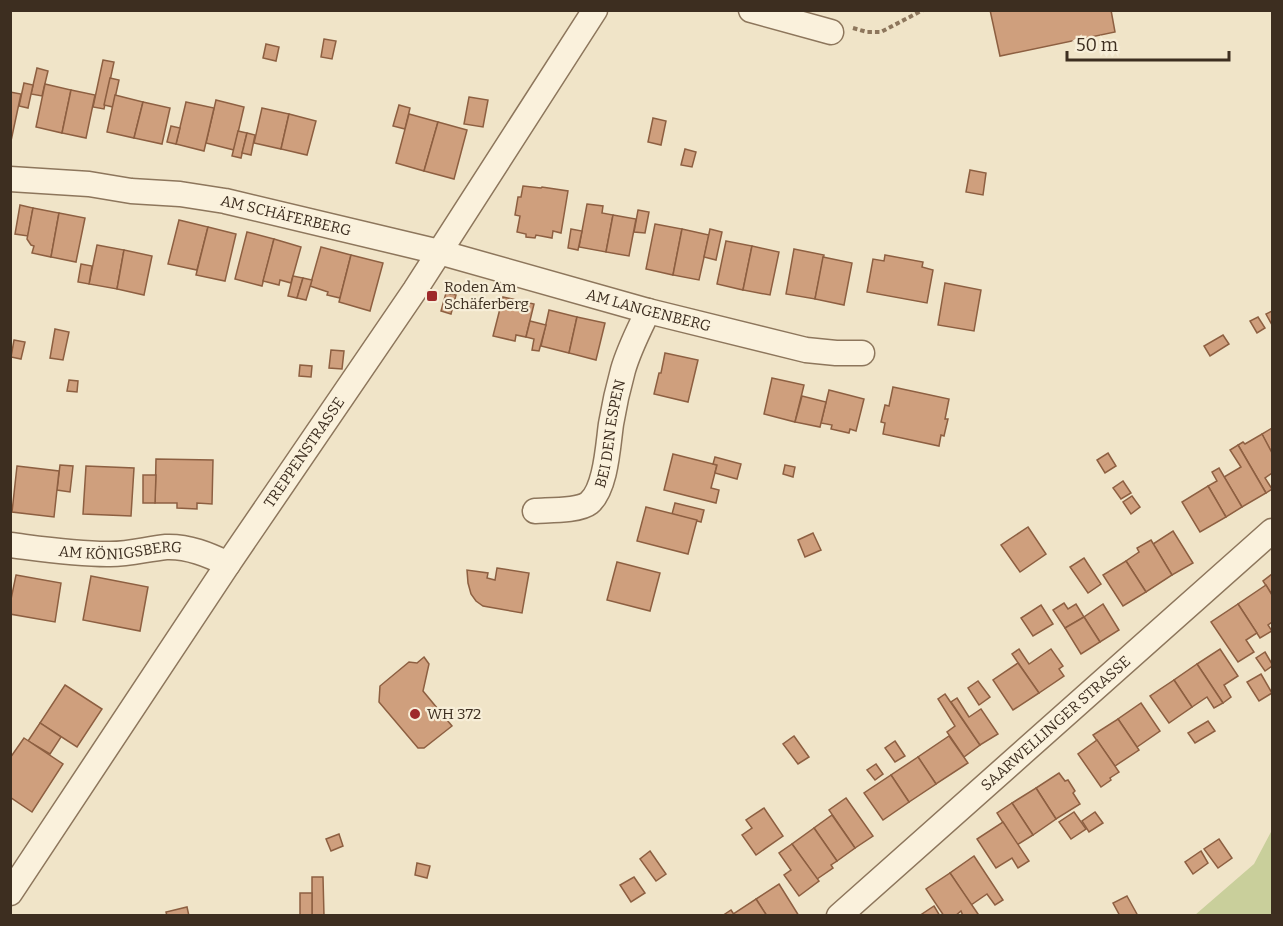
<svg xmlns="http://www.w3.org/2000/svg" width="1283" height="926" font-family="Bitter,serif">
	<rect width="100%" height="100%" fill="#f0e4c8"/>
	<polygon fill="#c9cf9b" points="1272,830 1272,915 1195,915 1254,864"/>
	<g fill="#cf9f7d" stroke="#8d5f41" stroke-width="1.5">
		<polygon points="990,10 1111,10 1115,32 1000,56"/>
		<polygon points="324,39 336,41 332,59 321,57"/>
		<polygon points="266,44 279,47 276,61 263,58"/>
		<polygon points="103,60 114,62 104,109 93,107"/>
		<polygon points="37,68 48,71 42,96 31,94"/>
		<polygon points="110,78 119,80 113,107 104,105"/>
		<polygon points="24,83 33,85 28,108 19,106"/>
		<polygon points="45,84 71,90 62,133 36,127"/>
		<polygon points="71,90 95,95 86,138 62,133"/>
		<polygon points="10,92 21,94 11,141 10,141"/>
		<polygon points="115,95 143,102 134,138 107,132"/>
		<polygon points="469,97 488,100 483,127 464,124"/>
		<polygon points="216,100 244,107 234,150 206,143"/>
		<polygon points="143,102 170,108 162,144 134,138"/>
		<polygon points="186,102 214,108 204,151 176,144"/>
		<polygon points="399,105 410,108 405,129 393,126"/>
		<polygon points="262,108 289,114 281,149 254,143"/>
		<polygon points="289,114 316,121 307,155 281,149"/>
		<polygon points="409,114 438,122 424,171 396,163"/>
		<polygon points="653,118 666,121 661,145 648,142"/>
		<polygon points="438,122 467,130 454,179 424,171"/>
		<polygon points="171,126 180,128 176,144 167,142"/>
		<polygon points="238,131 247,133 241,158 232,156"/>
		<polygon points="247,133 255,135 251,155 242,153"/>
		<polygon points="685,149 696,152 692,167 681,165"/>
		<polygon points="970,170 986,173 983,195 966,192"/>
		<polygon points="523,186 541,188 542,187 568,191 561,233 553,231 552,238 536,235 535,238 526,237 526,234 517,232 520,216 515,215 518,197 521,197"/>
		<polygon points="587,204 603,206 602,213 613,215 606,252 579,247"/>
		<polygon points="20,205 33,208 28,236 15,234"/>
		<polygon points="33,208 59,213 51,257 32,253 34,246 31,245 27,239"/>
		<polygon points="638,210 649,212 645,233 634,232"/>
		<polygon points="59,213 85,218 76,262 51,257"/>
		<polygon points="613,215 636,219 629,256 606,252"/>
		<polygon points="179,220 208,227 197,270 168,264"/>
		<polygon points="655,224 682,229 673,275 646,269"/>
		<polygon points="208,227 236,234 225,281 196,275"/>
		<polygon points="571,229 582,231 578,250 568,248"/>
		<polygon points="682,229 709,235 699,280 673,275"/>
		<polygon points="710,229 722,232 716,260 704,257"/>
		<polygon points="247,232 274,239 262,286 235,279"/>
		<polygon points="274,239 301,247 291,283 280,280 279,285 263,281"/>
		<polygon points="726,241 752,246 743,290 717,284"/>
		<polygon points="97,245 124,250 117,289 89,284"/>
		<polygon points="752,246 779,252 770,295 743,290"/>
		<polygon points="321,247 351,255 340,298 327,295 328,292 310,286"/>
		<polygon points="794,249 824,255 815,299 786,294"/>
		<polygon points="124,250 152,256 144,295 117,289"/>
		<polygon points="351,255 383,263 370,311 339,302"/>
		<polygon points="885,255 923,262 922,267 933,270 927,303 867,292 873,259 884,261"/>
		<polygon points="823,257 852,263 844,305 815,299"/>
		<polygon points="81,264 92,266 89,284 78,282"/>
		<polygon points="293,276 303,278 297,298 288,296"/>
		<polygon points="303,278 312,280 306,300 297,298"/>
		<polygon points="945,283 981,290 974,331 938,325"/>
		<polygon points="446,293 456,295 451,314 441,311"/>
		<polygon points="503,297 534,304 526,337 516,335 515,341 493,336"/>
		<polygon points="549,310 577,317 569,353 541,346"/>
		<polygon points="1272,311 1272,325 1266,314"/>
		<polygon points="577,317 605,323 596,360 569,353"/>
		<polygon points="1258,317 1265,328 1257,333 1250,321"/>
		<polygon points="530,321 546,325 539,351 532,350 534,339 526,337"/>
		<polygon points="55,329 69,332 63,360 50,358"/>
		<polygon points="1223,335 1229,344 1210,356 1204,346"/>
		<polygon points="14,340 25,342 21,359 11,357"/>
		<polygon points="331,350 344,351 342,369 329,368"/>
		<polygon points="665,353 698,360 688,402 654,394 659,373 661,373"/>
		<polygon points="300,365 312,366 311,377 299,376"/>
		<polygon points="772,378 804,385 795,422 764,414"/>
		<polygon points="69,380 78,381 77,392 67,391"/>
		<polygon points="893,387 949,399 945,419 948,419 944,436 941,435 939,446 883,434 885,423 881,422 885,405 889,406"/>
		<polygon points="829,390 864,399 856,431 850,429 849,433 831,429 832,425 821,423"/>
		<polygon points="802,396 826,402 820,427 795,422"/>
		<polygon points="1272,428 1272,453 1262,434"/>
		<polygon points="1262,434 1272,453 1272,473 1265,478 1272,489 1266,493 1238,445 1243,442 1245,444"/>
		<polygon points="1238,445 1266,493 1242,507 1224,477 1241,467 1230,450"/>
		<polygon points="1108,453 1116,466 1105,473 1097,460"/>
		<polygon points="673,454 717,465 711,488 719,490 716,503 664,490"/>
		<polygon points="715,457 741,464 737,479 715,473 717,465 713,464"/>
		<polygon points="156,459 213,460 212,504 197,503 197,509 177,508 177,503 155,503"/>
		<polygon points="60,465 73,466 70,492 57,490"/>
		<polygon points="785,465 795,467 793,477 783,474"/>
		<polygon points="17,466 59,471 54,517 12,512"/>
		<polygon points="86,466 134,468 131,516 83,514"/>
		<polygon points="1219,468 1242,507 1226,517 1208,486 1217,481 1212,472"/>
		<polygon points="143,475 156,475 155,503 143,503"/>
		<polygon points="1123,481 1131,493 1121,499 1113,488"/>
		<polygon points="1208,486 1226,517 1200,532 1182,502"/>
		<polygon points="1132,496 1140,507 1131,514 1123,502"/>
		<polygon points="675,503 704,510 701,522 672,514"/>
		<polygon points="646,507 697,520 688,554 637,541"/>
		<polygon points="1028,527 1046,554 1020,572 1001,545"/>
		<polygon points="1173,531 1193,563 1172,575 1153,544"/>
		<polygon points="813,533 821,550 805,557 798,540"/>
		<polygon points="1151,540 1172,575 1146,592 1126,561 1139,552 1137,548"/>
		<polygon points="1084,558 1101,584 1088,593 1070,567"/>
		<polygon points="1126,561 1146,592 1123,606 1103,575"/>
		<polygon points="617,562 660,573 650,611 607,600"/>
		<polygon points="497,568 529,573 522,613 483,606 476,601 471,594 468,583 467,570 488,573 487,578 495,580"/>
		<polygon points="1272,574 1272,595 1263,581"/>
		<polygon points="16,575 61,583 55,622 10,614 10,604"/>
		<polygon points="91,576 148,587 140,631 83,620"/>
		<polygon points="1266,585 1272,595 1272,622 1268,625 1272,631 1260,638 1238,604"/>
		<polygon points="1064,603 1068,609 1076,604 1084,617 1065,628 1053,610"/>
		<polygon points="1103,604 1119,630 1100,642 1084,617"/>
		<polygon points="1238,604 1257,633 1246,640 1254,652 1238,662 1211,622"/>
		<polygon points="1041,605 1053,624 1033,636 1021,618"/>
		<polygon points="1084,617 1100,642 1081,654 1065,628"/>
		<polygon points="1019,649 1029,664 1051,649 1063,666 1059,669 1064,676 1039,693 1012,654"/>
		<polygon points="1220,649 1238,676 1224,685 1231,697 1223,703 1197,664"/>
		<polygon points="1265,652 1272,664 1272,666 1265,671 1256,658"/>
		<polygon points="424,657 429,664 423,691 452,726 424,748 418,748 379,702 380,686 409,662 417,663"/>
		<polygon points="1018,663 1039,693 1013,710 993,680"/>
		<polygon points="1197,664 1223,703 1214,708 1207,697 1192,707 1174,680"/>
		<polygon points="1261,674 1272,693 1259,701 1247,682"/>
		<polygon points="1174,680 1192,707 1169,723 1150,696"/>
		<polygon points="978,681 990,697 979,705 968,688"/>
		<polygon points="65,685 102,709 77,747 40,723"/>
		<polygon points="945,694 980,745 964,757 947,732 955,726 938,699"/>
		<polygon points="957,698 969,717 981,709 998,734 980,745 951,702"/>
		<polygon points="1141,703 1160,731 1137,747 1118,719"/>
		<polygon points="1118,719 1139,750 1115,766 1093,735"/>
		<polygon points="1208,721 1215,731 1195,743 1188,733"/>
		<polygon points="40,723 61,737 50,754 28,741"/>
		<polygon points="794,736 809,757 798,764 783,744"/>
		<polygon points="949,736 968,763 936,784 918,757"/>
		<polygon points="24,738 63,764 32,812 10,797 10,758"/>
		<polygon points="1097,740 1119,772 1110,778 1111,780 1101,787 1078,754"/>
		<polygon points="895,741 905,756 895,762 885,748"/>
		<polygon points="918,757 936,784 909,802 891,775"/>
		<polygon points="876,764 883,774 875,780 867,770"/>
		<polygon points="1059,773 1065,781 1068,780 1075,791 1073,793 1080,804 1056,819 1036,788"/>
		<polygon points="891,775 909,802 883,820 864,793"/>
		<polygon points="1036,788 1056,819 1033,835 1012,803"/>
		<polygon points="846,798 873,836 855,848 829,810"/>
		<polygon points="1012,803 1033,835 1017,845 997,813"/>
		<polygon points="764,808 783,836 756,855 742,835 752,828 746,820"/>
		<polygon points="1074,812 1086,829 1071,839 1059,822"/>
		<polygon points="1095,812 1103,823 1089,832 1082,821"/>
		<polygon points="832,815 855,848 837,861 814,828"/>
		<polygon points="1003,822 1029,861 1018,868 1012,858 996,868 977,839"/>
		<polygon points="814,828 837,861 831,865 833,868 817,879 792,844"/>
		<polygon points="339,834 343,846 331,851 326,839"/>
		<polygon points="1219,839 1232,858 1218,868 1204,849"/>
		<polygon points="792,844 819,881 799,896 784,875 791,870 779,853"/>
		<polygon points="650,851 666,874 656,881 640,859"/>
		<polygon points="1201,851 1208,863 1193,874 1185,862"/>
		<polygon points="974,856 1003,900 995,905 987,894 971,905 950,873"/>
		<polygon points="417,863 430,866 427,878 415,875"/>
		<polygon points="950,873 978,914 976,916 963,916 961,911 955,916 944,916 926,889"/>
		<polygon points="312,877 323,877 324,916 312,916"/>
		<polygon points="634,877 645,893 631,902 620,885"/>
		<polygon points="779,884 799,916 767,916 756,899"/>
		<rect x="300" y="893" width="12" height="23"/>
		<polygon points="1127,896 1138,916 1120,916 1113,903"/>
		<polygon points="756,899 767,916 735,916 733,914"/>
		<polygon points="934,906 940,916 919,916"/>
		<polygon points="187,907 189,916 167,916 166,912"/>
		<polygon points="731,910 735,916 722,916"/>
	</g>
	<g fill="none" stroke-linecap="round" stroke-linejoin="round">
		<g stroke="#8d765c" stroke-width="27">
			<g id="minor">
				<polyline points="751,10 831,32"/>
				<path id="s1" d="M10,179L89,184L131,191L180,194L225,201L439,252L648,311L806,350L836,353H862"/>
				<path id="s2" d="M535,511C548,510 579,511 589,503C606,489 608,445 611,424C614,406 618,388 623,370C629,349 639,330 648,311"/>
				<path id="s3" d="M10,545C42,549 75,554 107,554C127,555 146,549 166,547C188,546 209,555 228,564"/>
				<path id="s4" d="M10,893L228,564L415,290L595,10"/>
				<path id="s5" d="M839,916L1272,531"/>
			</g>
		</g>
		<polyline stroke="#8d765c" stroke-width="4" stroke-dasharray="4.5 3" stroke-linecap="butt" points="853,28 867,32 881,32 923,10"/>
		<use href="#minor" stroke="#faf1dc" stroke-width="24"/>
	</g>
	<g fill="#9e2a2b" stroke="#f7eed8" stroke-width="2">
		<rect x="426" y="290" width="12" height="12" rx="3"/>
		<circle cx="415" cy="714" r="6"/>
	</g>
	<g text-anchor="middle" stroke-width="4.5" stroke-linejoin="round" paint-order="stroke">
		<g font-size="15" fill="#3d2e20" stroke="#f7eed8">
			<text dy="5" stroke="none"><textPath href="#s1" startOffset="279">AM SCHÄFERBERG</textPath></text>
			<text dy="5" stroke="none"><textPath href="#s1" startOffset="654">AM LANGENBERG</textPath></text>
			<text dy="5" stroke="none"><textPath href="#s2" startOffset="129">BEI DEN ESPEN</textPath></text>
			<text dy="5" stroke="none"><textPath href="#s4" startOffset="530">TREPPENSTRASSE</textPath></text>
			<text dy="5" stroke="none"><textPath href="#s3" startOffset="111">AM KÖNIGSBERG</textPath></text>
			<text dy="5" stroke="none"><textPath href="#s5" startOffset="290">SAARWELLINGER STRASSE</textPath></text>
		</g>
		<g font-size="15" fill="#3d2e20" stroke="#f7eed8" text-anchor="start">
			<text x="444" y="292">Roden Am<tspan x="444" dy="17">Schäferberg</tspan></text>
			<text x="427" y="719">WH 372</text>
		</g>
	</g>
	<rect width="1283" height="926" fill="none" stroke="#3d2e20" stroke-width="24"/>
	<path d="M1067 51v9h162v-9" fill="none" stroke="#3d2e20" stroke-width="3"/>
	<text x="1076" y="51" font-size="18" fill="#3d2e20" stroke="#f7eed8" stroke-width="4.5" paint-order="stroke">50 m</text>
</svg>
